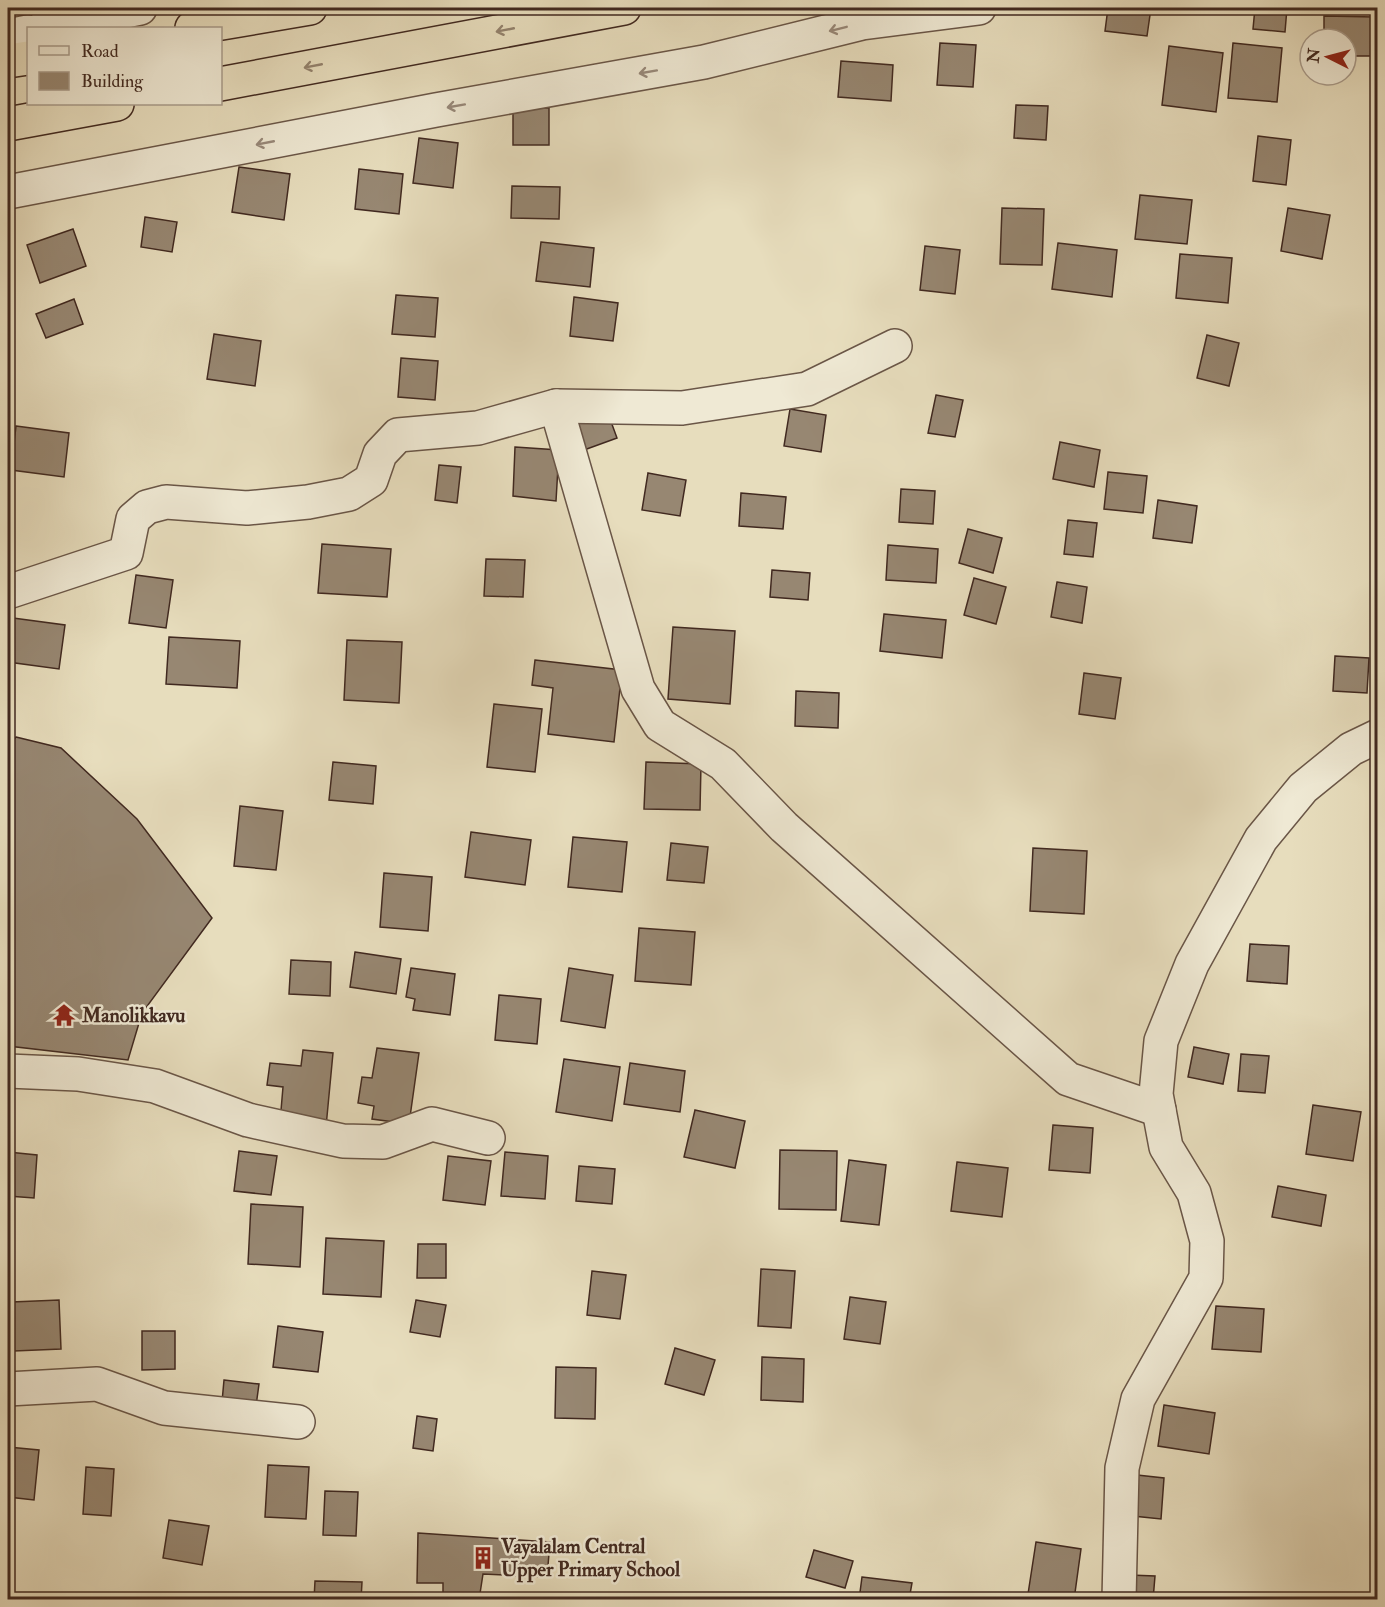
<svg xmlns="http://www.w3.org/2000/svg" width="1385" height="1607" font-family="'IM FELL Double Pica',serif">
	<rect width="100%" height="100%" fill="#e7ddbd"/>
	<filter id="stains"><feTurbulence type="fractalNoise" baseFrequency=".00333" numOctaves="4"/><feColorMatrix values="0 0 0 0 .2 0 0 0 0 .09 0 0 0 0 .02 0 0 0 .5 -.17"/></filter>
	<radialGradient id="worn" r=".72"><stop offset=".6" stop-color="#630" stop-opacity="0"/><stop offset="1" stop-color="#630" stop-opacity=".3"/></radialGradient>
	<g fill="#978772" stroke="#412920" stroke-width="1.5">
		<polygon points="1108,8 1151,8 1147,36 1105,31"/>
		<polygon points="1255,8 1287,8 1285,32 1253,29"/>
		<polygon points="1324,16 1375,17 1375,56 1346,56 1346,39 1324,39"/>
		<polygon points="940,43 976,45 973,87 937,85"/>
		<polygon points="1233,43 1282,48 1277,102 1228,98"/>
		<polygon points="1169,46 1223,53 1216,112 1162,105"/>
		<polygon points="841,61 893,65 891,101 838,97"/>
		<polygon points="1016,105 1048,106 1046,140 1014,138"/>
		<rect x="513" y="108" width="36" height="37"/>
		<polygon points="1258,136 1291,140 1286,185 1253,181"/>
		<polygon points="419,138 458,143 453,188 413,183"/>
		<polygon points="239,167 290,174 284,220 232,212"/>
		<polygon points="359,169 403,174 399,214 355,209"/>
		<polygon points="512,186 560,187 559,219 511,218"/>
		<polygon points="1140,195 1192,200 1187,244 1135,239"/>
		<polygon points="1002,208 1044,209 1042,265 1000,264"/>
		<polygon points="1288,208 1330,215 1322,259 1281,251"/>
		<polygon points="145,217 177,222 172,252 141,247"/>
		<polygon points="73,229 86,266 40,283 27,245"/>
		<polygon points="541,242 594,248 590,287 536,281"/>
		<polygon points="1058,243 1117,250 1112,297 1052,289"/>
		<polygon points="925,246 960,250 955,294 920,290"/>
		<polygon points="1180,254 1232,258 1228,303 1176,298"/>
		<polygon points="396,295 438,298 435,337 392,334"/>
		<polygon points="574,297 618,303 613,341 570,336"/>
		<polygon points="74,299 83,324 46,338 36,314"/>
		<polygon points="214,334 261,341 255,386 207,379"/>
		<polygon points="1207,335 1239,343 1229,386 1197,378"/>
		<polygon points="401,358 438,361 435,400 398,397"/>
		<polygon points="936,395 963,400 955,437 928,433"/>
		<polygon points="606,408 617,438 584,450 573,420"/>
		<polygon points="790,409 826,415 821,452 784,446"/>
		<polygon points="16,426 69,433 64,477 11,470"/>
		<polygon points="1060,442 1100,450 1094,487 1053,479"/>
		<polygon points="515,447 559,450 556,501 513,496"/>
		<polygon points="439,465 461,467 457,503 435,500"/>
		<polygon points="1108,472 1147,476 1143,513 1104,509"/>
		<polygon points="648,473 686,480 680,516 642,510"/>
		<polygon points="901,489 935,491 933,524 899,522"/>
		<polygon points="741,493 786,497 783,529 739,526"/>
		<polygon points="1158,500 1197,506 1192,543 1153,538"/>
		<polygon points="1068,520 1097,523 1093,557 1064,554"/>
		<polygon points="968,529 1002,538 993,573 959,563"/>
		<polygon points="322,544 391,549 387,597 318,593"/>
		<polygon points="888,545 938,549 936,583 886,580"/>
		<polygon points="486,559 525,560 523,597 484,596"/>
		<polygon points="772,570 810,573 808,600 770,597"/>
		<polygon points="136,575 173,580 166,628 129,623"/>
		<polygon points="974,578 1006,587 996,624 964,615"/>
		<polygon points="1057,582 1087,587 1082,623 1051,617"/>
		<polygon points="884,614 946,620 942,658 880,651"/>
		<polygon points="13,618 65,625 59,669 8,662"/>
		<polygon points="673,627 735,631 730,704 668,699"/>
		<polygon points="169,637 240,641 237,688 166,684"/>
		<polygon points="347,640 402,642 399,703 344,700"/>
		<polygon points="1335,656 1369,658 1367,693 1333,691"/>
		<polygon points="535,660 622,670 614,742 548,734 553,688 532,685"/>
		<polygon points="1084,673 1121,678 1115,719 1079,714"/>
		<polygon points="796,691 839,693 838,728 795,726"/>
		<polygon points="494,704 542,709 535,772 487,767"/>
		<polygon points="16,737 61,748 137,819 212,918 142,1013 128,1060 8,1046 8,746"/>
		<polygon points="333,762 376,766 373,804 329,800"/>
		<polygon points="646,762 701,764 700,810 644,809"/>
		<polygon points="240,806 283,811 276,870 234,866"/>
		<polygon points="471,832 531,840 525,885 465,877"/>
		<polygon points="573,837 627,842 622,892 568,887"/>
		<polygon points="671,843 708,847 704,883 667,880"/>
		<polygon points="1033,848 1087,851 1084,914 1030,911"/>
		<polygon points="384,873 432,877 428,931 380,927"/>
		<polygon points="639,928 695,932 691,985 635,981"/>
		<polygon points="1250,944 1289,946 1287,984 1247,981"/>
		<polygon points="355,952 401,959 396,994 350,987"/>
		<polygon points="291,960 331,962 330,996 289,994"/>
		<polygon points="411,968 455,974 450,1015 413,1010 415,999 406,997"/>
		<polygon points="569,968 613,975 605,1028 561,1021"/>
		<polygon points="499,995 541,999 537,1044 495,1040"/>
		<polygon points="1194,1047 1229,1054 1223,1084 1188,1077"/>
		<polygon points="377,1048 419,1053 409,1124 372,1119 374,1106 358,1103 362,1077 372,1078"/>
		<polygon points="303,1050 333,1053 326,1127 280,1122 283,1087 267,1085 270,1063 301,1066"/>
		<polygon points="1241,1054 1269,1056 1265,1093 1238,1091"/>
		<polygon points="564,1059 620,1067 612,1121 556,1112"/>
		<polygon points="630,1063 685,1071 680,1112 624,1104"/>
		<polygon points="1313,1105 1361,1112 1353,1161 1306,1154"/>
		<polygon points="695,1110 745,1121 735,1168 684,1157"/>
		<polygon points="1053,1125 1093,1128 1090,1173 1049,1170"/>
		<polygon points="780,1150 837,1151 836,1210 779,1209"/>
		<polygon points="239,1151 277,1156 271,1195 234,1191"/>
		<polygon points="8,1152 37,1155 34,1198 8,1196"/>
		<polygon points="505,1152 548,1156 545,1199 501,1196"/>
		<polygon points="448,1156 491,1161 485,1205 443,1200"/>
		<polygon points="849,1160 886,1165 879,1225 841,1221"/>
		<polygon points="957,1162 1008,1168 1002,1217 951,1211"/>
		<polygon points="579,1166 615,1169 612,1204 576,1201"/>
		<polygon points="1278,1186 1326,1195 1321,1226 1272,1217"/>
		<polygon points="251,1204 303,1207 300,1267 248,1264"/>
		<polygon points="326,1238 384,1241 381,1297 323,1294"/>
		<polygon points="418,1244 446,1244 446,1278 417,1278"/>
		<polygon points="761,1269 795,1271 791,1328 758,1326"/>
		<polygon points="592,1271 626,1275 620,1319 587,1315"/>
		<polygon points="850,1297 886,1302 880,1344 844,1339"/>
		<polygon points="59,1300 61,1349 14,1351 12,1302"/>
		<polygon points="416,1300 446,1305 440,1337 410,1332"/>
		<polygon points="1216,1306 1264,1309 1261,1352 1212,1349"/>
		<polygon points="278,1326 323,1332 318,1372 273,1367"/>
		<polygon points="142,1331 175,1331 175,1369 142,1370"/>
		<polygon points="675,1348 715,1360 704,1395 665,1384"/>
		<polygon points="762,1357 804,1359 803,1402 761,1400"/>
		<polygon points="556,1367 596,1368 595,1419 555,1418"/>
		<polygon points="224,1380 259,1384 256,1406 222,1402"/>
		<polygon points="1164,1405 1215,1413 1209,1454 1158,1446"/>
		<polygon points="417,1416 437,1419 433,1451 413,1448"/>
		<polygon points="8,1447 39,1450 34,1500 8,1497"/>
		<polygon points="268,1465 309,1467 306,1519 265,1517"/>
		<polygon points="86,1467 114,1469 111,1516 83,1514"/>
		<polygon points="1137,1475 1164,1478 1161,1519 1133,1516"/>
		<polygon points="325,1491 358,1492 356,1536 323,1535"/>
		<polygon points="169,1520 209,1526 202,1565 163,1558"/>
		<polygon points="418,1533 550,1542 547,1577 483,1574 479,1600 443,1597 443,1583 417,1583"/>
		<polygon points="1036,1542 1081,1549 1074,1600 1028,1594"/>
		<polygon points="814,1550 853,1561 845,1588 806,1577"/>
		<polygon points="1129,1575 1155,1576 1153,1600 1127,1600"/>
		<polygon points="862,1577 912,1583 909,1600 859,1600"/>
		<polygon points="315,1581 362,1582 361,1600 314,1600"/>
	</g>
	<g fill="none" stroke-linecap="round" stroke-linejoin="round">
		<g stroke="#6a5647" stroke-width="36">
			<g id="minor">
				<polyline points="556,406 638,689 660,725 723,764 784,827 1068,1079 1159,1110"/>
				<polyline points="8,592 126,553 133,519 147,507 166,502 247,508 308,502 349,494 371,480 380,454 398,435 478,428 556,406 682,408 807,389 895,346"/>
				<polyline points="8,1071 78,1074 155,1086 248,1120 343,1141 383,1142 432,1124 488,1138"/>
				<polyline points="8,1389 97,1384 164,1408 298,1422"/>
				<polyline points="1119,1600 1122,1468 1138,1399 1206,1278 1207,1241 1194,1193 1166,1147 1156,1094 1161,1041 1192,964 1261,839 1303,788 1351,749 1378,736"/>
			</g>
		</g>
		<g stroke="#6a5647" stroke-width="36">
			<g id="tertiary">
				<polyline points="43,28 140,8"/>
				<polyline points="8,36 28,32"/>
				<polyline points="8,192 436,110 704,62 862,23 979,8"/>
			</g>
		</g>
		<g stroke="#412920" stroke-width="36">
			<g id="trunk">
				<polyline points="192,28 310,8"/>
				<polyline points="8,61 28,58"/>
				<polyline points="220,84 624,8"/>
				<polyline points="8,124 117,104"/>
			</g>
		</g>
		<use href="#minor" stroke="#efe9d4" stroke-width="33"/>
		<use href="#tertiary" stroke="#efe9d4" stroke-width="33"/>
		<use href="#trunk" stroke="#e7ddbd" stroke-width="33"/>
	</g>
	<defs><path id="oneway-shaft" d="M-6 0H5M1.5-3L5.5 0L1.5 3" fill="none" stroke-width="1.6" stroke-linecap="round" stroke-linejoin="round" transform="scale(1.5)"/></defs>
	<g stroke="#98897a">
		<use href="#oneway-shaft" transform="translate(838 29) rotate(166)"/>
		<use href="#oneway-shaft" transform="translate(648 72) rotate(170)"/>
		<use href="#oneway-shaft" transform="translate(456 106) rotate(170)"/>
		<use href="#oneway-shaft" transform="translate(265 143) rotate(169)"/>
	</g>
	<g stroke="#94836e">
		<use href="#oneway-shaft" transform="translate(505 30) rotate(169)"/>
		<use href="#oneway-shaft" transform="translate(313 66) rotate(169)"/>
	</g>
	<defs>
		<g id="temple-bare" transform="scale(1.8)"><path d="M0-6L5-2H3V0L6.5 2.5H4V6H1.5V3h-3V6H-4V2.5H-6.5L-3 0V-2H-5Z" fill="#8f2418" stroke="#efe9d4" stroke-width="2.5" paint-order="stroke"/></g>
		<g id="building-bare" transform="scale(1.8)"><path d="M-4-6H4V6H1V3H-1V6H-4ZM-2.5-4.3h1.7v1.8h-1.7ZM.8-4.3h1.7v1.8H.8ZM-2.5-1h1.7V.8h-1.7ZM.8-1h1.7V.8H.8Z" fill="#8f2418" stroke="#efe9d4" stroke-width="2.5" paint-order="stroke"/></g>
	</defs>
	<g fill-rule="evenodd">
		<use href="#temple-bare" x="64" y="1015"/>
		<use href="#building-bare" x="483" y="1558"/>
	</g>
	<g text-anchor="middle" stroke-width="5" stroke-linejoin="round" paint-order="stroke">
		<g font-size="20" font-weight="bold" fill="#412920" stroke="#efe9d4" text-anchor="start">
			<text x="82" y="1022">Manolikkavu</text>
			<text x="501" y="1553">Vayalalam Central<tspan x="501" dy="23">Upper Primary School</tspan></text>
		</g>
	</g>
	<rect width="1385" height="1607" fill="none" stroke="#e7ddbd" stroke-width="30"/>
	<rect x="9" y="9" width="1367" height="1589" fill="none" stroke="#412920" stroke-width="3"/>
	<rect x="15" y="15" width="1355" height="1577" fill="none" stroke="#412920" stroke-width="1.5"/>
	<rect x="27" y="27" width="195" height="78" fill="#efe9d4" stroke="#a99c8c" stroke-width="1.5"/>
	<rect x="39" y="46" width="30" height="9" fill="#efe9d4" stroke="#a99c8c" stroke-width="1.5"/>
	<text x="81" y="57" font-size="18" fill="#412920">Road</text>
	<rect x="39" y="72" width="30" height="18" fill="#978772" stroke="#a99c8c" stroke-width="1.5"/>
	<text x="81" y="87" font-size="18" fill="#412920">Building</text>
	<g transform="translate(1328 57) rotate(276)"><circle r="28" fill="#efe9d4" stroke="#a99c8c" stroke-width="1.5"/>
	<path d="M0-4.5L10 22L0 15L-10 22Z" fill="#8f2418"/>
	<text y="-9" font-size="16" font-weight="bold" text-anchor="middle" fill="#412920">N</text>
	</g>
	<rect width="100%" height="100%" filter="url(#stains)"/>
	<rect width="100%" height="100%" fill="url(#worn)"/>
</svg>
